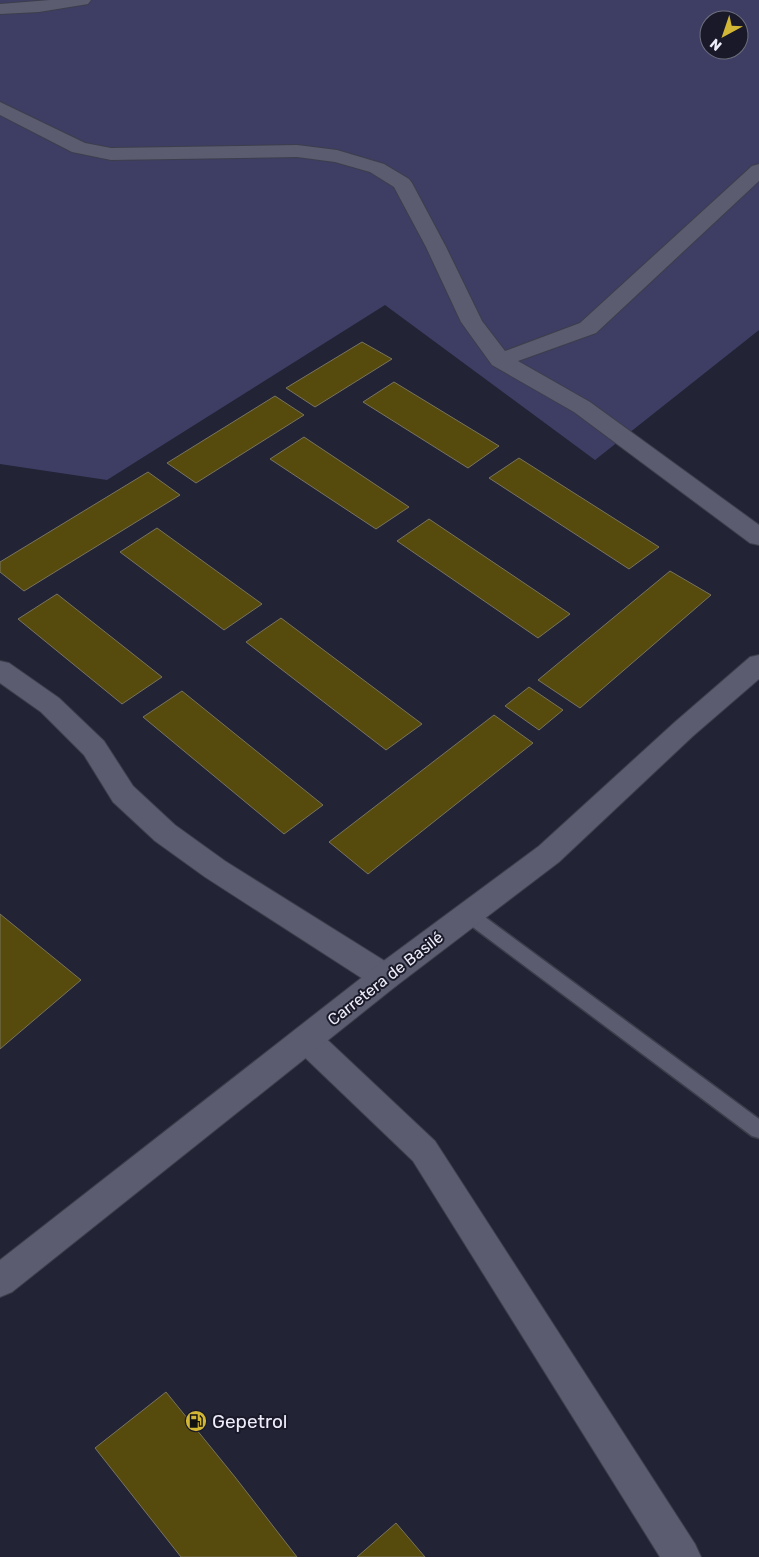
<svg xmlns="http://www.w3.org/2000/svg" width="759" height="1557" font-family="Rubik,sans-serif">
	<rect width="100%" height="100%" fill="#222334"/>
	<path fill="#3e3e65" fill-rule="evenodd" d="M0,0H759V330L595,460L385,305L107,480L0,464ZM709,20H739V50H709Z"/>
	<g fill="#574a0d" stroke="#78745f">
		<polygon points="362,342 392,359 315,407 286,388"/>
		<polygon points="394,382 499,446 468,468 363,402"/>
		<polygon points="275,396 304,415 196,483 167,463"/>
		<polygon points="304,437 409,507 376,529 270,459"/>
		<polygon points="519,458 659,547 629,569 489,478"/>
		<polygon points="148,472 180,495 24,591 0,572 0,562"/>
		<polygon points="429,519 570,614 538,638 397,541"/>
		<polygon points="157,528 262,604 224,630 120,552"/>
		<polygon points="670,571 711,595 580,708 538,680"/>
		<polygon points="57,594 162,677 122,704 18,619"/>
		<polygon points="281,618 422,724 386,750 246,642"/>
		<polygon points="529,687 563,710 539,730 505,706"/>
		<polygon points="182,691 323,805 284,834 143,717"/>
		<polygon points="494,715 533,743 368,874 329,842"/>
		<polygon points="0,914 81,980 0,1049"/>
		<polygon points="166,1392 235,1477 297,1557 181,1557 95,1448"/>
		<polygon points="396,1523 425,1557 357,1557"/>
	</g>
	<g fill="none" stroke-linecap="round" stroke-linejoin="round">
		<g stroke="#3d3e4c" stroke-width="3">
			<polygon id="lane" points="468,907 474,909 759,1119 759,1138 752,1136 462,919 459,914 462,909"/>
		</g>
		<g stroke="#3d3e4c" stroke-width="2">
			<g id="street">
				<polygon points="50,0 91,0 88,4 82,5 39,12 0,14 0,4"/>
				<polygon points="0,102 85,143 111,148 297,145 337,150 384,164 409,179 412,183 446,247 482,321 505,351 580,323 752,166 759,164 759,181 596,333 518,361 590,402 759,525 759,545 750,543 574,412 492,365 461,322 426,247 394,187 370,172 335,162 297,157 111,160 72,152 0,115"/>
				<polygon points="0,661 9,663 59,698 104,741 133,786 175,825 225,861 396,968 400,977 396,986 385,990 374,986 205,877 155,841 113,802 84,755 41,712 0,683"/>
				<polygon points="306,1026 317,1030 435,1141 695,1544 701,1557 660,1557 413,1161 295,1048 291,1039 295,1030"/>
			</g>
		</g>
		<g stroke="#3d3e4c" stroke-width="2">
			<polygon id="secondary" points="759,655 759,679 693,736 559,862 396,986 12,1292 0,1297 0,1260 374,968 539,846 675,722 750,657"/>
		</g>
		<use href="#lane" fill="#5b5c6f" fill-rule="evenodd"/>
		<use href="#street" fill="#5b5c6f" fill-rule="evenodd"/>
		<use href="#secondary" fill="#5b5c6f" fill-rule="evenodd"/>
	</g>
	<defs>
		<g id="fuel-disc" transform="scale(1.125)"><circle r="9.5" fill="#d2b635" stroke="#191929"/><path d="M-5.5-6h7V0h2V4h1.3V-2.5L3-4.5l.8-.8L6-3V5H2.5V1h-1V6h-7ZM-4.2-4.7v3.2H.2V-4.7Z" fill="#111"/></g>
	</defs>
	<g fill-rule="evenodd">
		<use href="#fuel-disc" x="196" y="1421"/>
	</g>
	<g text-anchor="middle" stroke-width="4" stroke-linejoin="round" paint-order="stroke">
		<g font-size="16" fill="#ecedf9" stroke="#191929">
			<text transform="translate(385 978) rotate(-38)" y="6">Carretera de Basilé</text>
		</g>
		<g font-size="19" fill="#ecedf9" stroke="#191929" text-anchor="start">
			<text x="212" y="1428">Gepetrol</text>
		</g>
	</g>
	<g transform="translate(724 35) rotate(220)"><circle r="24" fill="#191929" stroke="#6d6e7c"/>
	<path d="M0-4L9 19L0 12L-9 19Z" fill="#d2b635"/>
	<text y="-8" font-size="14" font-weight="bold" text-anchor="middle" fill="#ecedf9">N</text>
	</g>
</svg>
